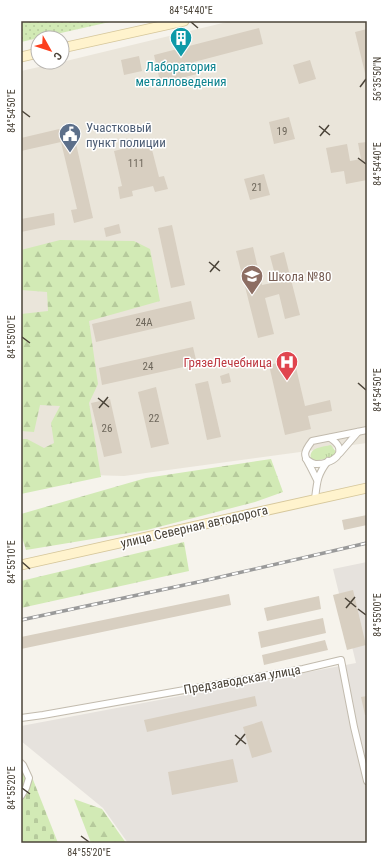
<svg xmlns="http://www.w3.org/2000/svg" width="388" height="864" font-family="'Roboto Condensed',sans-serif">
	<defs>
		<pattern id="grass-tufts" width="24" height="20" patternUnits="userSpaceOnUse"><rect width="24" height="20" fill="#d2eab5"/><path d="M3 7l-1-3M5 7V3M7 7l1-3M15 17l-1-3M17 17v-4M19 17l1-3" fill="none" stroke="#b6ca9c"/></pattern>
		<pattern id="forest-firs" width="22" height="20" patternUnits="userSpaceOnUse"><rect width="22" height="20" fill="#d2eab5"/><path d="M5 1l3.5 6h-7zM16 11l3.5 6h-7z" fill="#b6ca9c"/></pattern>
		<pattern id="cemetery-stones" width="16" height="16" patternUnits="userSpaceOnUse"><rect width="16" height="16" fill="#d2eab5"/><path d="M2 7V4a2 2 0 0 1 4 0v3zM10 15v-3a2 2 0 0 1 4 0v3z" fill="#b6ca9c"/></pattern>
		<pattern id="park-dots" width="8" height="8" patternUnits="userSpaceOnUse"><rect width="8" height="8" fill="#d2eab5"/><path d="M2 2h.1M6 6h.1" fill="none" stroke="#b6ca9c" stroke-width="1.8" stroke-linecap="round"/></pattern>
	</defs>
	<rect width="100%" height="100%" fill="#f6f3ec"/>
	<polygon fill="#eae5da" points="231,21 367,21 367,443 124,476 21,473 21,71 66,61"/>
	<polygon fill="#e6e2dd" points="367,562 367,843 128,843 103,808 21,741 21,726 356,663 333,569"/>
	<path fill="url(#grass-tufts)" d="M331,445L336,452L333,457L315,461L311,459C308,447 323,447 331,445Z"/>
	<g fill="url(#forest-firs)">
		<polygon points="60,240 134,241 150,249 160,301 89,321 98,384 89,403 101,477 21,494 21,439 27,439 44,448 54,443 51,423 60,406 40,405 34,432 21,431 21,314 48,311 47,292 21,290 21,250"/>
		<polygon points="271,459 283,492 255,502 147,530 26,550 21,534 21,514 146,478"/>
		<polygon points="184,542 189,571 21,608 21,581"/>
		<polygon points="74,799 102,809 126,843 91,843"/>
	</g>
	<polygon fill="url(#cemetery-stones)" points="21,766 30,772 58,843 21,843"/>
	<polygon fill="url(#park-dots)" points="21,21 114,21 21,42"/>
	<g fill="#d8cfc1">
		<polygon points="259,28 263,44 194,62 197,74 166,82 159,77 154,55"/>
		<polygon points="367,29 367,77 366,77 355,32"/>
		<polygon points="139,56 142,71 124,75 121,60"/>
		<polygon points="310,60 316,79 299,84 293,65"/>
		<polygon points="289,117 295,139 274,144 269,122"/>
		<polygon points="72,126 93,218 74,223 71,210 77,209 61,142 21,151 21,138"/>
		<polygon points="150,142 159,177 164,176 168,189 155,192 153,186 132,191 133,196 120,199 118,187 122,186 114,151"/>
		<polygon points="367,142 367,180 346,184 344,171 331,173 326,148 347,144 350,161 361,159 358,143"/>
		<polygon points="264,174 270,195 250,200 244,179"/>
		<polygon points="54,213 55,225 21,232 21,219"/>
		<polygon points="119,224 121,233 106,237 104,228"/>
		<polygon points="172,225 185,285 171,288 158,228"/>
		<polygon points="253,247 262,285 277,282 270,256 284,252 300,315 285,319 279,294 265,298 274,334 258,338 236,251"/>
		<polygon points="191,301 195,319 96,342 92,324"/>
		<polygon points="193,347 197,364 102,385 99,368"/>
		<polygon points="294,359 305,406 330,400 332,411 308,416 311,429 285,435 269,365"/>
		<polygon points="229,373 231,382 222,384 220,376"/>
		<polygon points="208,381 221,437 207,440 195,384"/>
		<polygon points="156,387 169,444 151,448 138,392"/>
		<polygon points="110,399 122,453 104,457 91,403"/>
		<polygon points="367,515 367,525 344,530 342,520"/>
		<polygon points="353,590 366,645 347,650 333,595"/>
		<polygon points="229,594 231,605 21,649 21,637"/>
		<polygon points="319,596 321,609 267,621 264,608"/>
		<polygon points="323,618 326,633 261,648 258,632"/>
		<polygon points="325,640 328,650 264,665 262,655"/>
		<polygon points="255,696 257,706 147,732 144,720"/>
		<polygon points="367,696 367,715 365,715 361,697"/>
		<polygon points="262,721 272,752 252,758 243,727"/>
		<polygon points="233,759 238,782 172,795 168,772"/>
	</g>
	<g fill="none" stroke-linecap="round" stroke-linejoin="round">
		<g stroke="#c2bbae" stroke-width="8">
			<g id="street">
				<polyline points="340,453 358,432"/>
				<path d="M306,459C309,461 311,463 315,464C331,465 352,452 330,438"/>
				<path d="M317,480C315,476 313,472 311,468C304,455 302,454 312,441L367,430"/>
				<path d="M315,499C317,482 317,475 328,461"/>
				<polyline points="21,718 43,715 303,669 341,660 354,727 367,781"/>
				<polyline points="21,763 23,765 29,778 26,788 21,796"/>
			</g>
		</g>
		<g stroke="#d6c79b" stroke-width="11">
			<g id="secondary">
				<polyline points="62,48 184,21"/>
				<polyline points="21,57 38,53"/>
				<polyline points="21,565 367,488"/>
			</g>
		</g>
		<use href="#street" stroke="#fff" stroke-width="6"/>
		<use href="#secondary" stroke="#fff3cd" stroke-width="9"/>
		<g stroke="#9a9a9a" stroke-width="3.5">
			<polyline id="rail" points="21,620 203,581 367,543"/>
		</g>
		<use href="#rail" stroke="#fff" stroke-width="2" stroke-dasharray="6" stroke-linecap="butt"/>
	</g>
	<path fill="none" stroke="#4b4439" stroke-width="1.5" d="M191,22L198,28M360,87L366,79M22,111L30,117M319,126L330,135M320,136L329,125M358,158L366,164M209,262L220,271M210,272L219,261M22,337L30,343M358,383L366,390M98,398L109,407M99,408L108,397M22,562L30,569M345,598L356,607M346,608L355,597M358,609L366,615M235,735L246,744M236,745L245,734M22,788L30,794M81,836L89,842"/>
	<defs>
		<g id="building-pin" transform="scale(1.15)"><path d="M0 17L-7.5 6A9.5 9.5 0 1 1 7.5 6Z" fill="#0f9aa8" stroke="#fff"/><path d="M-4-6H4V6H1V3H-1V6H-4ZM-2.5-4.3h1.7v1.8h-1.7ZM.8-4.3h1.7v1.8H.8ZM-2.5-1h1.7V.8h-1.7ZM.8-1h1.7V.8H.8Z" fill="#fff"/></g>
		<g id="civic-pin" transform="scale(1.15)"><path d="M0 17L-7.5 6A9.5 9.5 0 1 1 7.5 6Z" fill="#5c6f8a" stroke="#fff"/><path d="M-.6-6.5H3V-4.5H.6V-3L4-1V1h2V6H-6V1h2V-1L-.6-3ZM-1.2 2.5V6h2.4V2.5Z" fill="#fff"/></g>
		<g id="school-pin" transform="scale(1.15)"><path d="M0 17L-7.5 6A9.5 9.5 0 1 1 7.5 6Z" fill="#8d6e63" stroke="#fff"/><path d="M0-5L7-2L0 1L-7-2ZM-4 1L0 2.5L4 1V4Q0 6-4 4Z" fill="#fff"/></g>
		<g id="hospital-pin" transform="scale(1.15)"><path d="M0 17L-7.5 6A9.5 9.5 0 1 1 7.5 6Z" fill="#e0444e" stroke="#fff"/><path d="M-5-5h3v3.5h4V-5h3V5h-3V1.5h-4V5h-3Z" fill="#fff"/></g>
	</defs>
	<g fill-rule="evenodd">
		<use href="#building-pin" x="181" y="38"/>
		<use href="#civic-pin" x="70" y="134"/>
		<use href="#school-pin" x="252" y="276"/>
		<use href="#hospital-pin" x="287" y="362"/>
	</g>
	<g text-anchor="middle" stroke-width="3" stroke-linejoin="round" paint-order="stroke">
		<g font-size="11" fill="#6e675b">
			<text x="282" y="135">19</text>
			<text x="136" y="167">111</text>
			<text x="257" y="191">21</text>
			<text x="144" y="326">24А</text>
			<text x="148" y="370">24</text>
			<text x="154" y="422">22</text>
			<text x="107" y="432">26</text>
		</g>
		<g font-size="13" fill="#0d838f" stroke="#fff">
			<text x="181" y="71">Лаборатория<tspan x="181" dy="15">металловедения</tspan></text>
		</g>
		<g font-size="13" fill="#4e5e75" stroke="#fff" text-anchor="start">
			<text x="86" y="132">Участковый<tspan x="86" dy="15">пункт полиции</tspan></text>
		</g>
		<g font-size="13" fill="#785e54" stroke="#fff" text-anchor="start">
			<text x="268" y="281">Школа №80</text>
		</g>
		<g font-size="13" fill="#be3a42" stroke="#fff" text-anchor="end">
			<text x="272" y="367">ГрязеЛечебница</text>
		</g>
		<g font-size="13" fill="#4b4439" stroke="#fff">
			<text transform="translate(194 526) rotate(-13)" y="5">улица Северная автодорога</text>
			<text transform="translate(242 679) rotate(-10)" y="5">Предзаводская улица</text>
		</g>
	</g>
	<rect width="388" height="864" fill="none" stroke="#ffffff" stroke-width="44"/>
	<g transform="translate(50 50) rotate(129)"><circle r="19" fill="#ffffff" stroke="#b7b4b0"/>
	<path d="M0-3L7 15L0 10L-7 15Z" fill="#fc3f1d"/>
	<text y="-6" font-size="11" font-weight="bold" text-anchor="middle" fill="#4b4439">С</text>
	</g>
	<rect x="22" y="22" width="344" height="820" fill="none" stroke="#4b4439" stroke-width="1.5"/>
	<g font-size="10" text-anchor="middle" fill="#4b4439">
		<text x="191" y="14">84°54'40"E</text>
		<text transform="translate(377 79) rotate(-90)" y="4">56°35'50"N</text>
		<text transform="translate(11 111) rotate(-90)" y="4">84°54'50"E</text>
		<text transform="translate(377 164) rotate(-90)" y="4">84°54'40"E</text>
		<text transform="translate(11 337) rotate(-90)" y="4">84°55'00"E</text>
		<text transform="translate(377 390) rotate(-90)" y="4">84°54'50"E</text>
		<text transform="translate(11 562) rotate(-90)" y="4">84°55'10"E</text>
		<text transform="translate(377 615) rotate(-90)" y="4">84°55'00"E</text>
		<text transform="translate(11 788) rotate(-90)" y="4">84°55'20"E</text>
		<text x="89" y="856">84°55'20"E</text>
	</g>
</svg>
